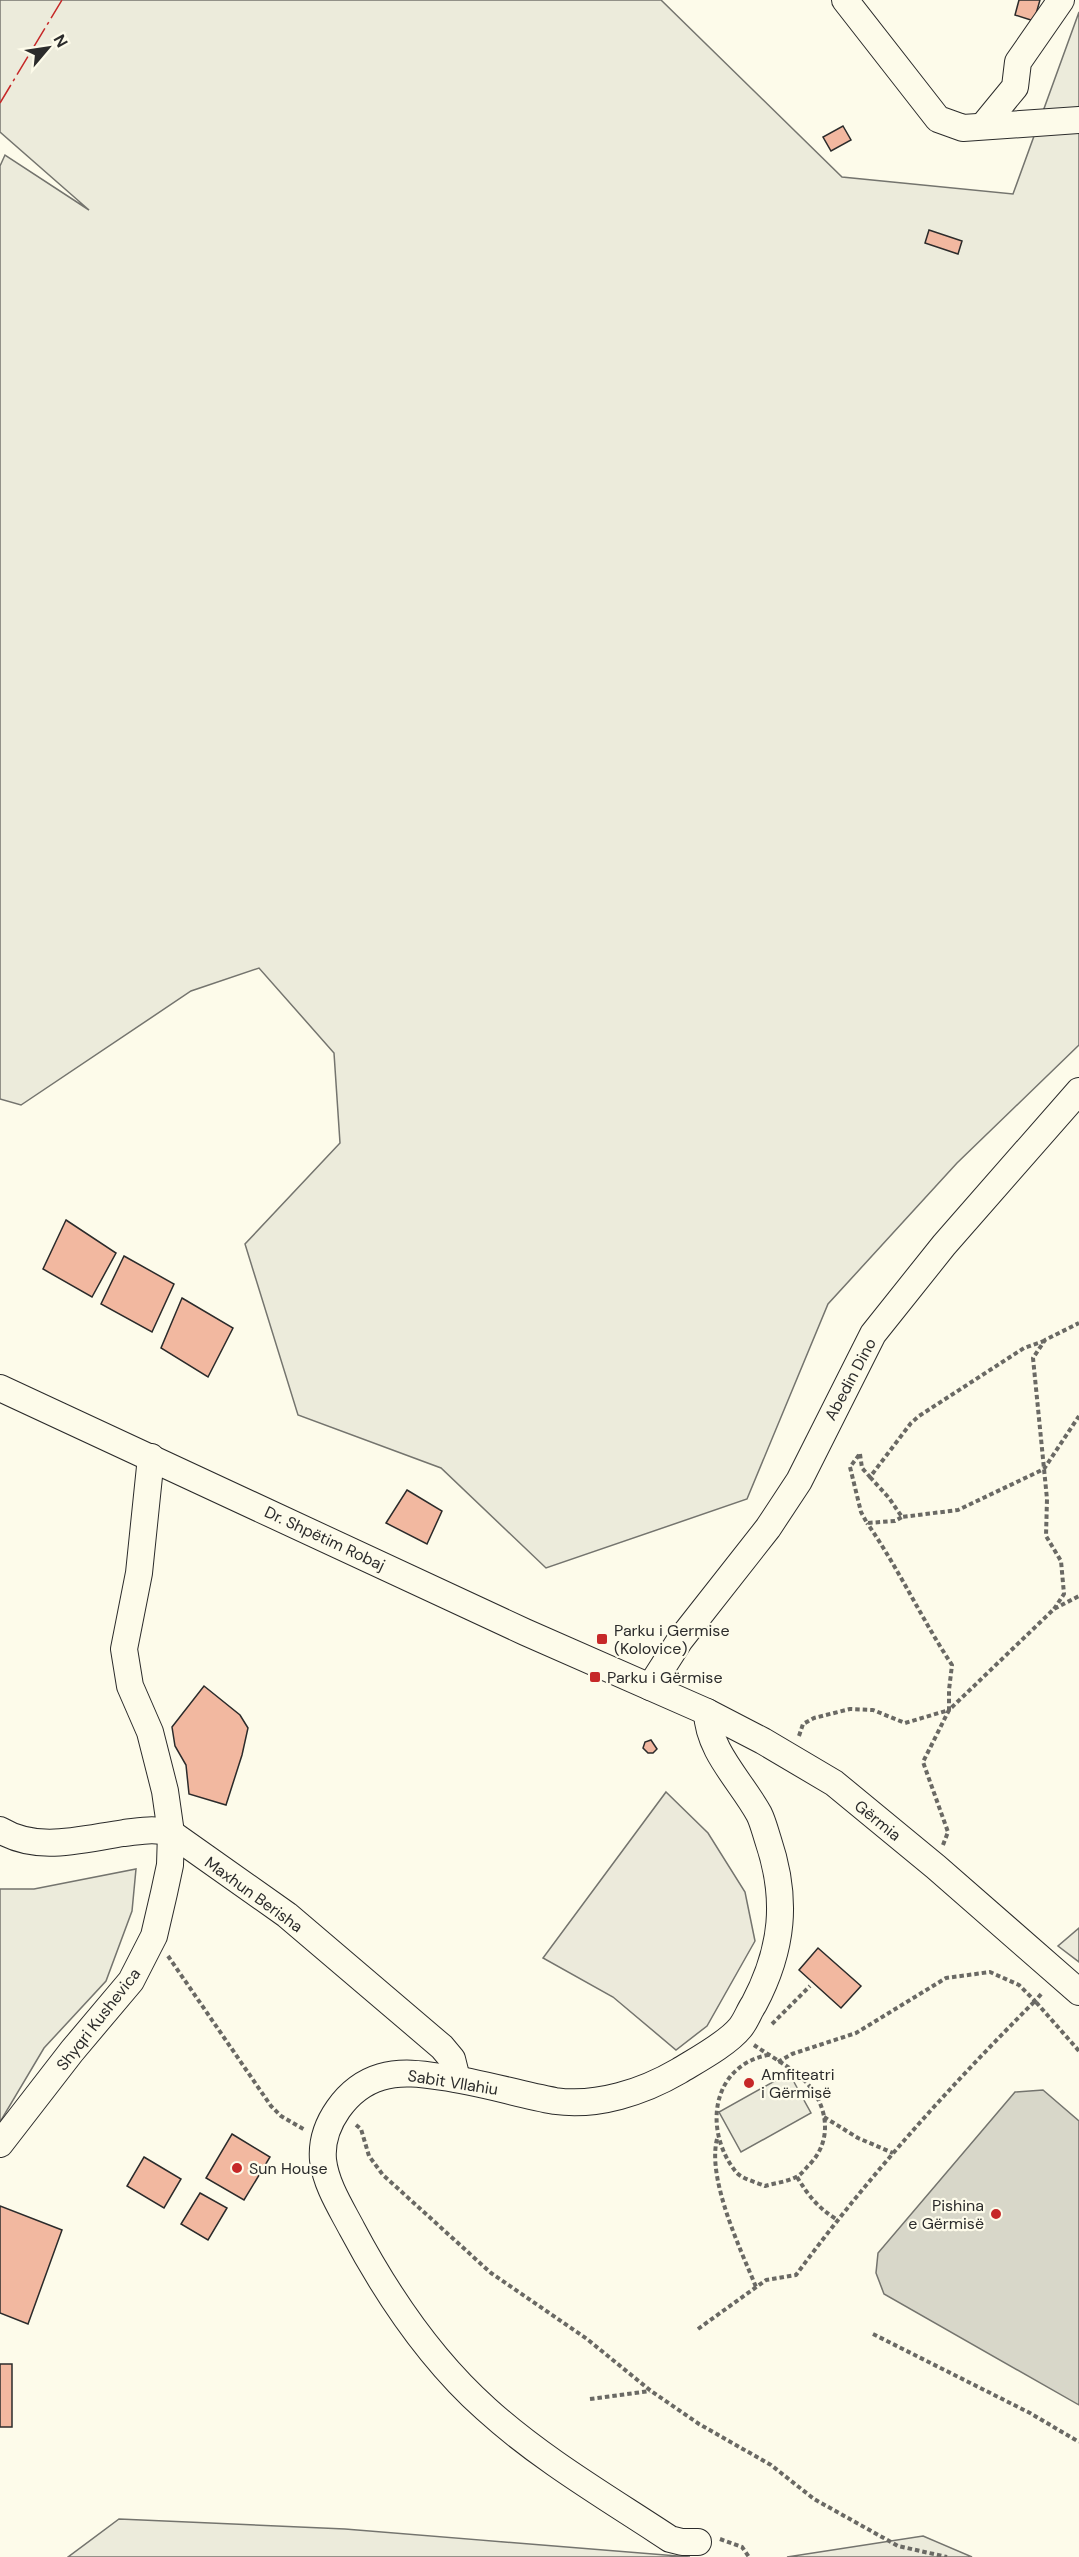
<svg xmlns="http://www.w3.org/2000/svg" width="1079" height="2557" font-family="'DM Sans',sans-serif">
	<rect width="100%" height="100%" fill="#fdfbea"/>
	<g fill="#ecebdb" stroke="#74746e" stroke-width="1.5">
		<polygon points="0,0 661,0 842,177 1013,194 1079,12 1079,1045 957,1163 828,1304 747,1499 546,1568 441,1468 298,1415 245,1244 340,1143 334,1053 259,968 191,991 21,1105 0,1099 0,166 5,155 89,210 0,132"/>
		<polygon points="136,1869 132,1911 106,1981 44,2048 0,2122 0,1889 34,1889"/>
		<polygon points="1079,1928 1079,1962 1058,1946"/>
		<polygon points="789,2073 811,2113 741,2152 719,2112"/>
		<polygon points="119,2519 345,2529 690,2557 68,2557"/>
		<polygon points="923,2536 972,2557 787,2557"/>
	</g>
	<polygon fill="#eceadb" stroke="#74746e" stroke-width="1.5" points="666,1792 708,1833 745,1892 755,1941 707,2026 676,2050 613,1997 543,1958"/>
	<polygon fill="#d8d7c9" stroke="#74746e" stroke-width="1.5" points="1043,2090 1079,2121 1079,2405 884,2294 876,2273 878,2253 1015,2092"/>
	<g fill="#f2b8a0" stroke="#2b2b2b" stroke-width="1.5">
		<polygon points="1019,0 1040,0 1034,21 1015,15"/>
		<polygon points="843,126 851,140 831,151 823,137"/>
		<polygon points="929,230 962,241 958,254 925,243"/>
		<polygon points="66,1220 116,1253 92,1297 43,1269"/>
		<polygon points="124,1256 174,1284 152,1332 101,1304"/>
		<polygon points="182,1298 233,1328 208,1377 161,1348"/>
		<polygon points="407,1490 442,1511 427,1544 386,1523"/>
		<polygon points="204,1686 240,1715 248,1728 242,1755 226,1805 189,1794 186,1765 175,1746 172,1727"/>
		<polygon points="651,1740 657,1749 653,1753 648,1753 643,1748 645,1742"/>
		<polygon points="818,1948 861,1986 841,2008 799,1970"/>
		<polygon points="232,2134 270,2157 244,2200 206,2178"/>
		<polygon points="144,2157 181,2179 164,2208 127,2186"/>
		<polygon points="200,2193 227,2208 208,2240 181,2224"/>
		<polygon points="0,2206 62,2230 28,2324 0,2313"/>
		<rect x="0" y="2364" width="12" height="63"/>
	</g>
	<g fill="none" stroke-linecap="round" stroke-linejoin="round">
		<g stroke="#2b2b2b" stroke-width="28">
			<g id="minor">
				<polyline points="845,0 938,119 963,128 1079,120"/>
				<polyline points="983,126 1015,87 1018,62 1061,0"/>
				<polyline points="0,1388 525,1632 707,1712 763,1741 834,1783 936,1867 1079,1992"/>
				<polyline points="650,1687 680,1640 768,1528 799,1481 873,1334 944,1245 1079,1091"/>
				<path d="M0,1830C38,1853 82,1839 124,1833C142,1831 154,1828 171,1833L287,1915L442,2047L452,2059L457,2079"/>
				<polyline points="0,2144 72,2051 131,1981 154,1936 164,1893 170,1865 171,1833 165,1791 150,1732 130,1686 124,1649 139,1573 151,1457"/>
				<path d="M698,2542H682L670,2539C608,2498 541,2459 486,2409C430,2359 387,2295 352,2229C341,2208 326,2185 323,2160C320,2125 347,2087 381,2077C401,2071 422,2074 442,2077C480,2082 517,2094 555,2101C597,2107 643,2092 679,2071C697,2060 727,2044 740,2028C746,2021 749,2011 754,2004C783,1949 788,1899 768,1840C765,1831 763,1822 759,1814C741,1781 708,1751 707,1712"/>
			</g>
		</g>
		<g stroke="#6a6964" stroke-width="4" stroke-dasharray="4.5 3" stroke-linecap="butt">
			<polyline points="860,1454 862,1468 870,1477 911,1423 919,1416 1024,1348 1044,1341"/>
			<polyline points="859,1455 850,1467 861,1512 867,1523 895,1521 902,1517"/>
			<polyline points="870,1477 889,1498 902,1517 958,1510 1044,1469 1079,1416"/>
			<polyline points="1054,1609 1064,1594 1061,1561 1046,1536 1047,1499 1033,1358 1045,1340 1079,1323"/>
			<path d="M799,1736L803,1724L814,1718L850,1709L873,1710L905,1723L949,1710V1690L952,1665C921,1618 899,1569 867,1523"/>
			<polyline points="943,1845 948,1832 923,1762 949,1710 1054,1609 1079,1596"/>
			<polyline points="168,1956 271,2106 281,2116 305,2130"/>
			<polyline points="772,2024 810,1986"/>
			<path d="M754,2045C770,2056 789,2066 803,2079C828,2103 834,2140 809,2165C805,2169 801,2175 796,2177C786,2182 775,2183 765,2186C756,2182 742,2179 736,2172C703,2131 711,2066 768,2055"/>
			<polyline points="778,2062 792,2054 856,2033 946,1978 990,1972 1019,1985 1035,2001 1043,1992"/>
			<polyline points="824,2117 858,2138 893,2153"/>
			<polyline points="356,2125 361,2129 369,2156 383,2175 491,2273 587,2339 651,2391 699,2424 771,2465 814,2499 898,2546 947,2557"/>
			<path d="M717,2139C707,2179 740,2248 756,2287"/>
			<path d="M797,2177C808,2195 818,2208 836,2219"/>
			<path d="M698,2329L766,2280L796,2275C868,2177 949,2087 1035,2001L1079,2051"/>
			<polyline points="873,2334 1030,2413 1079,2442"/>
			<polyline points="590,2399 650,2391"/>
			<polyline points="720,2539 742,2547 749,2557"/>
		</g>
		<use href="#minor" stroke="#fdfbea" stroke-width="26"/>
		<polyline stroke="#c62828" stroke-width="1.5" stroke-dasharray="21 4.5 3 4.5" stroke-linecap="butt" points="0,103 62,0"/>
	</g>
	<g fill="#c62828" stroke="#fdfbea" stroke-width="2">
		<rect x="596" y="1633" width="12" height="12" rx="3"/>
		<rect x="589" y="1671" width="12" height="12" rx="3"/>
		<circle cx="749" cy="2083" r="6"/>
		<circle cx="237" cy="2168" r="6"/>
		<circle cx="996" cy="2214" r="6"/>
	</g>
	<g text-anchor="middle" stroke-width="4.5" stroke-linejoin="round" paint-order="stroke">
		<g font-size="16" fill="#2b2b2b" stroke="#fdfbea">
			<text transform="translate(850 1379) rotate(-62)" y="6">Abedin Dino</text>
			<text transform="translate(325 1538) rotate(25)" y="6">Dr. Shpëtim Robaj</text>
			<text transform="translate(878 1820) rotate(39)" y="6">Gërmia</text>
			<text transform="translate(254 1894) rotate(36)" y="6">Maxhun Berisha</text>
			<text transform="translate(98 2019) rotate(-52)" y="6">Shyqri Kushevica</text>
			<text transform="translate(453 2082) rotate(9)" y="6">Sabit Vllahiu</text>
		</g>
		<g font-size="16" fill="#2b2b2b" stroke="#fdfbea" text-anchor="start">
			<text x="614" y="1636">Parku i Germise<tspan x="614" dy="18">(Kolovice)</tspan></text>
			<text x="607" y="1683">Parku i Gërmise</text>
			<text x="761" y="2080">Amfiteatri<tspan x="761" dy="18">i Gërmisë</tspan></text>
			<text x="249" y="2174">Sun House</text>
			<text x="984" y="2211" text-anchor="end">Pishina<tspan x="984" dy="18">e Gërmisë</tspan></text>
		</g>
	</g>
	<g transform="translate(48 48) rotate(61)" stroke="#fdfbea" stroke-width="4.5" paint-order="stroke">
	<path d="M0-4.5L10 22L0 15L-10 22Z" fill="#2b2b2b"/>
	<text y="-9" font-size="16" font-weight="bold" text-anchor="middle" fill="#2b2b2b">N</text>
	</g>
</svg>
